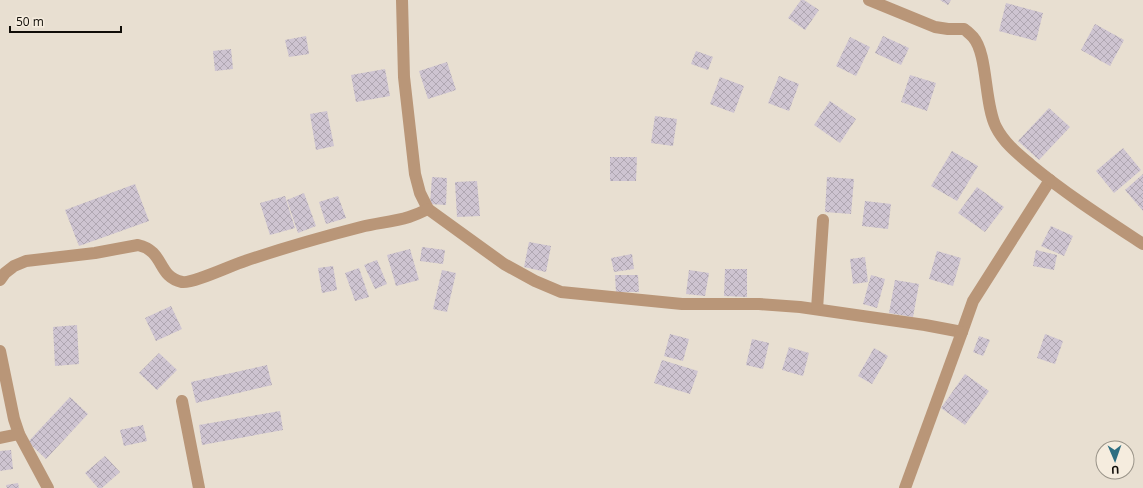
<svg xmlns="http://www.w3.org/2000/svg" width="1143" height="488" font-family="'Open Sans',sans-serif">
	<defs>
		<pattern id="building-cross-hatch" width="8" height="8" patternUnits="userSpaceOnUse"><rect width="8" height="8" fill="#cec4d1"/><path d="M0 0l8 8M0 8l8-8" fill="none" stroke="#b0a7b2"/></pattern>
	</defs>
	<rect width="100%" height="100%" fill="#e8dfd1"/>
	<g fill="url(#building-cross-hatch)">
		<polygon points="801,0 804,0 819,10 805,30 788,18"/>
		<polygon points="940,0 951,0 948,5"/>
		<polygon points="1006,3 1043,13 1036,41 999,31"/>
		<polygon points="1095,24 1124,40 1110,66 1081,50"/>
		<polygon points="306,36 309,54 289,57 285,40"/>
		<polygon points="883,36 909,48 901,65 875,53"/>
		<polygon points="850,37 870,47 856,76 836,66"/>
		<polygon points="231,49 233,69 215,71 213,51"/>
		<polygon points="696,51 713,57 708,70 691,64"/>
		<polygon points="447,62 456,90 428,99 419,71"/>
		<polygon points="385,69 390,96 356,102 351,75"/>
		<polygon points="910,75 936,83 927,111 901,102"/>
		<polygon points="779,76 799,84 789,111 768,103"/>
		<polygon points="720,77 744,86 734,113 710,104"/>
		<polygon points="830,101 856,119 840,143 814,125"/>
		<polygon points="1049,108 1070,127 1039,160 1018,141"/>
		<polygon points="327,111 334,146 316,150 310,114"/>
		<polygon points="655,116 677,119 673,146 651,143"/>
		<polygon points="1123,148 1141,170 1114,193 1096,171"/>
		<polygon points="952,151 978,166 957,201 931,186"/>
		<polygon points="610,157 637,157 636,181 610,181"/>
		<polygon points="1143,174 1143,211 1125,190"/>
		<polygon points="432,177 447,178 446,205 430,204"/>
		<polygon points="827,177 854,179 851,214 825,212"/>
		<polygon points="477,181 480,216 457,217 455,182"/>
		<polygon points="135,184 149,221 79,246 65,210"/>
		<polygon points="977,187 1004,207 985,232 958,213"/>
		<polygon points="304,193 316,226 298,233 287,200"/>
		<polygon points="285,196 295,228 270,235 260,203"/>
		<polygon points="338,196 346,218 326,224 319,202"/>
		<polygon points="865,201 891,204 888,229 862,226"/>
		<polygon points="1051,226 1073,236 1064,256 1041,246"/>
		<polygon points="529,242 551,246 546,272 524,267"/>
		<polygon points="422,247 445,250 443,264 420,261"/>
		<polygon points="410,249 419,280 396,286 387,255"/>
		<polygon points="1036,250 1057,255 1054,270 1033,266"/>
		<polygon points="937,251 961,258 953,286 929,279"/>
		<polygon points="632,254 634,269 614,272 611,258"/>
		<polygon points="865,257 868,282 853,284 850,259"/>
		<polygon points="377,260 387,284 375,289 364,265"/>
		<polygon points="333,266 337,290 322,293 318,268"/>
		<polygon points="359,268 369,297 355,301 345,273"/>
		<polygon points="725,269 747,269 747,297 724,296"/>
		<polygon points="442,270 456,273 447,312 433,309"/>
		<polygon points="689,270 709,273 705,296 686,294"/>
		<polygon points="615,275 638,275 639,292 616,292"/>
		<polygon points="871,275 885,279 877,308 863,304"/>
		<polygon points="895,280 919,284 913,317 889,313"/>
		<polygon points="171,306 182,329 156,341 145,318"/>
		<polygon points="77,325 79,364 55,366 53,327"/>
		<polygon points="670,334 689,339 683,361 664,356"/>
		<polygon points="1045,334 1063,341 1055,364 1037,358"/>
		<polygon points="979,336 990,340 983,356 973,352"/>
		<polygon points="752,339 769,343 763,369 746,365"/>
		<polygon points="789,347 809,353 803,376 782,370"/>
		<polygon points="874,348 888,356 872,384 858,376"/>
		<polygon points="159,353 177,370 157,390 139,373"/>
		<polygon points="662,360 698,371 690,394 654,383"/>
		<polygon points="267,365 272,385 196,403 191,382"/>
		<polygon points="965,374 989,391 965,425 941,408"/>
		<polygon points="70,397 88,414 46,459 28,442"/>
		<polygon points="280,411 283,430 202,445 199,425"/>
		<polygon points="143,425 147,441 124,446 120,430"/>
		<polygon points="11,450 13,469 0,471 0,451"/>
		<polygon points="105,456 120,472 102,488 98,488 85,473"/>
		<polygon points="18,483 19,488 7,488 6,485"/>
	</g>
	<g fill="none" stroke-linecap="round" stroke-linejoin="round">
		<g stroke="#b99678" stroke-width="12">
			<polyline points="402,0 404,77 415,174 420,193 428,209 504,264 535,281 561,292 682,304 759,304 800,307 925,325 962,332 973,301 1050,180"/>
			<path d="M869,0L935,27L948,29H964C967,31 970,34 973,37C988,54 984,103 996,127C1004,143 1018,154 1031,165C1066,194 1105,219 1143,244"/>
			<path d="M0,280L5,273L14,266L26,261L95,253L138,245C165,251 157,277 182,282C192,284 232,265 245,261C283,248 322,237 361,227C377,223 393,222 409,217C415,215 422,212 428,209"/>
			<polyline points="817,309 823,220"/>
			<polyline points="0,351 14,419 19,434 48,488"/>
			<polyline points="182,401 199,488"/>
			<polyline points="0,438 19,434"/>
			<polyline points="905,488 962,332"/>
		</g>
	</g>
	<g transform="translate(1115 460) rotate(178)"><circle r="19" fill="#f5ecde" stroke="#999388"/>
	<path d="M0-3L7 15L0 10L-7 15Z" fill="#2d6e82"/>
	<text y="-6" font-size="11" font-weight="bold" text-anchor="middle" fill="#100d08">U</text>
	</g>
	<path d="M10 26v6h111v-6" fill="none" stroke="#100d08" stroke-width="2"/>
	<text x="16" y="26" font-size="12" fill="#100d08" stroke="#f5ecde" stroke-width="3" paint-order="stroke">50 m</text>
</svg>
